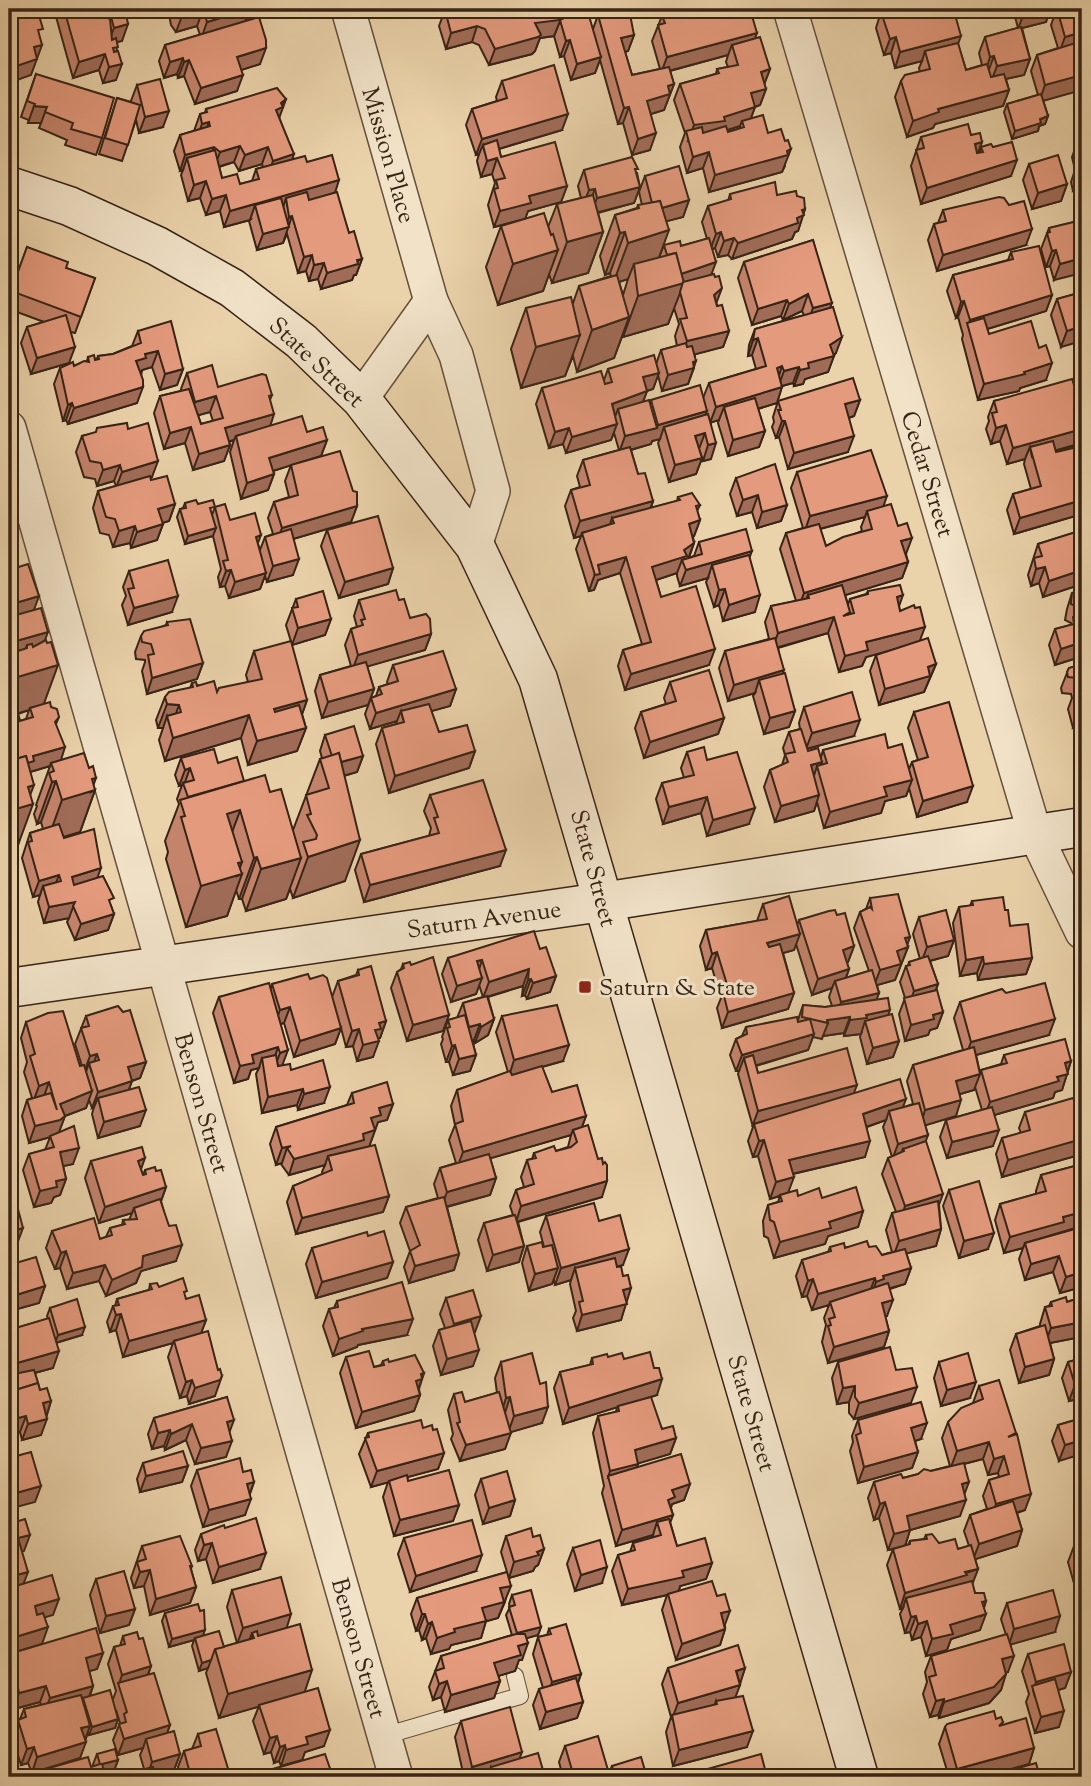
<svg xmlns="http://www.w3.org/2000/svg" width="1091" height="1786" font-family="'Sorts Mill Goudy',serif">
	<rect width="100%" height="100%" fill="#ead2aa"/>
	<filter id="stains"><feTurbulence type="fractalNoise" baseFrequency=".00286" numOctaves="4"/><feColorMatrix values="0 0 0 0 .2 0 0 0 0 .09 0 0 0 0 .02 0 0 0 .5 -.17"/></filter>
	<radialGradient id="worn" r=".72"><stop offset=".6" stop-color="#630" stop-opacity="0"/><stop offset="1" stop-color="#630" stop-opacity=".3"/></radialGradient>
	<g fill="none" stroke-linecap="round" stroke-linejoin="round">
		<g stroke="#64503b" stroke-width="18">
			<polyline id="lane" points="384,1736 520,1696 515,1676"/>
		</g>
		<g stroke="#64503b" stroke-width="36">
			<g id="street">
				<polyline points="348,9 431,301 456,355 493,491 475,546"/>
				<polyline points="790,9 1035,834 1082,932"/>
				<polyline points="361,399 431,301"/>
				<polyline points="9,428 396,1777"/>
			</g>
		</g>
		<g stroke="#382416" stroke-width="41">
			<g id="secondary">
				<polyline points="9,186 69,206 157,246 232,288 301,341 361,399 475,546 538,679 859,1777"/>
				<polyline points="9,988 602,902 1082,827"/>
			</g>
		</g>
		<use href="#lane" stroke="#f1e2c8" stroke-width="16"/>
		<use href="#street" stroke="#f1e2c8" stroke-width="33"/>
		<use href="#secondary" stroke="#f1e2c8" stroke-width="38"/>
	</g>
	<g fill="#c4846c" stroke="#382416" stroke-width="2" fill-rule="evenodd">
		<polygon points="56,9 125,9 122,41 117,42 116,80 103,83 99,70 73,78 55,13"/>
		<polygon points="168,9 250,9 246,21 260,64 241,70 237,91 195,104 184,76 178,78 177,74 164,78 159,61 165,45 200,35 197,26 176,32 171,25"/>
		<path d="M431,9H565L563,14L593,29L598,15L634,35L628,51L625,52L632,75L660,69L652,41L662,16L755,39L770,69L764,84L766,89L760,105L755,107L751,118L768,133L785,166L782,172L709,192L703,168L687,173L680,147L685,133L674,100L680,84L716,74L717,69L728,67L726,62L728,55L670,71L674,84L664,110L651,114L650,150L632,155L623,123L618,124L600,60L595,73L571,80L564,56L560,57L554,36L558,25L554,36L540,38L535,51L532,54L489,65L479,45L472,42L446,49L439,26L445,10L433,14ZM740,126V129L728,132L727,130Z"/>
		<polygon points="887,9 941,9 938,16 958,44 966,70 982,65 979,53 985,37 1018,28 1013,9 1050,9 1046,22 1022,28 1030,59 1024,75 1006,79 1009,90 1003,106 935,124 933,128 907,137 895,97 901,81 920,72 919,68 922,61 895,68 891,53 884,55 876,28 881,12 887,10"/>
		<polygon points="1057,9 1082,9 1043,100 1048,116 1045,124 1039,126 1038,131 1012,139 1004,112 1007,104 1038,95 1031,71 1037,55 1058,48 1051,25"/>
		<polygon points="36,74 102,138 96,155 65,145 67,140 39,128 41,123 28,123 29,120 21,117"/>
		<polygon points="502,81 562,130 499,149 501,157 567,186 561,202 528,211 525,219 494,227 488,205 495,183 492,174 481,177 477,161 479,154 476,155 466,125 472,109 497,101 496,97"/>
		<polygon points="137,85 163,127 139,133 136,120 122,161 99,154 117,98 131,102 131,101"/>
		<path d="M286,99L279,117L293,159L307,162L335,193L349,233L362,259L356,275H354L352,280L321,289L318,279L309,281L306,271L298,273L287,234L283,243L257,250L249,221L250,220L224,227L220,211L206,215L200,198L188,201L181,175L183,170L180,171L174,151L180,135L194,131L200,114L205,113L206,109ZM234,162L239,171L262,164L263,167L256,169L252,181L240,184L222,178L219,167Z"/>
		<polygon points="971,135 982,142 978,153 980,153 981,147 993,147 1011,176 921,204 911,166 921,137"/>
		<polygon points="1082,139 1082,193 1081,194 1080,189 1073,191 1071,182 1075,170 1072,157 1078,141"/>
		<polygon points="1029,164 1067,184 1061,201 1032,209 1023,180"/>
		<polygon points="584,170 637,173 640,187 634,203 598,213 603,232 588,273 552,283 549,274 543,291 498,305 486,267 501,226 548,227 557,204 581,198 578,186"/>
		<path d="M645,176L689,200L683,217L666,221L659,257L664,245L681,246L707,239L702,222L708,206L728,201L730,194L797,196L805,209L798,231L795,232L792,239L732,259L728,255L718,257L715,248L712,249V274L716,303L729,331L723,347L695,354L694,368L688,384L662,391L658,375L653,389L647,391L643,402L650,403L651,400L703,398L709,383L756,369L752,355L748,356L749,345L755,329L804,315L802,311L783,320L781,316L752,325L738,278L744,262L813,240L830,308L836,353L834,355L828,372L805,379L803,384L794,386L793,383L782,386L777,403L758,409L765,431L759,447L728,456L718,423L719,420L711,422V459L703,461L699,449L702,458L696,474L669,482L658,443L660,439L652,441L651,444L631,450L638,474L653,501L651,508L677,501L678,497L700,505L697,511L700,520L694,536L693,537L694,543L689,558L694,556L699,542L749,557L755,612L723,621L719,605L714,607L706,582L708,578L680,586L677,576V573L656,580L661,597L709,665L625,690L618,666L623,650L642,644L620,573L598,580L594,590L589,591L576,549L581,536L574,538L565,506L571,490L580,487L577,476L583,460L619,450L614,433L611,440L566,453L563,444L549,448L536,404L542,388L604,380L608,369L656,364L661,350L677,346L675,336L679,324L674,308L668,324L623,337V334L614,358L577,372L573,356L565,376L521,388L511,349L526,308L573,303L579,286L611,276L610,273L605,275L600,256L615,215L637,208L638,205H642L639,192ZM628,279L623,295L619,282Z"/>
		<polygon points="943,210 1026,245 937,271 928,240 934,224 938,223"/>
		<polygon points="1082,220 1054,280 1050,266 1046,267 1041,249 1049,228"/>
		<polygon points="27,247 66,268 95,278 75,333 71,332 69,363 31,374 21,343 27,327 44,322 9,309 9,297"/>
		<polygon points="1011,252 1052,295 1046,311 987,329 989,334 1046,380 1020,388 1019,391 978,400 962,339 963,335 958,317 956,318 947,291 953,275 1008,260"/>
		<polygon points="1082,292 1061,347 1051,315 1057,299"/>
		<polygon points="138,331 183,369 177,385 160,390 152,367 142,370 137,403 68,424 66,420 63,421 54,384 60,368 74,366 87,361 88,357 97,359 98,356 113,354 132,346"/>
		<path d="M187,373L218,387L272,395L270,400V425L307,432L327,440L321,456L357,506L351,522L293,539V575L267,582L265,576L260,589L229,598L225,586L220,587L218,577L221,569L213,536L185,544L177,517L180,509L183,508L185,503L198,504L212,515L215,507L258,544L260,550L265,537L273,534L268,518L274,502L289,497L285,481L291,465L273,471L274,474L268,490L241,499L230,452L234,440L229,442L230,445L224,461L193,470L185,443L164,449L154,413L160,396L181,391V389ZM210,412L213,421L201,424L198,415Z"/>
		<polygon points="1075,388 1082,395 1082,443 1056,451 1056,452 1082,446 1082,514 1014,534 1007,510 1013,494 1031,489 1024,464 1025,459 1007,464 1000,441 991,444 986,429 989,421 988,417 994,401"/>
		<polygon points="860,400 854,416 849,418 848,452 788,469 779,437 776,438 772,427 774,422 773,417 778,401"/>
		<polygon points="128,429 152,477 150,478 151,480 175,504 169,521 162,523 163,524 157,540 131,548 130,543 113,547 109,535 100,533 93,508 98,491 116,486 114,481 97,486 95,479 84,477 76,452 82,436"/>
		<path d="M797,472L884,506L906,554L908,562L902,578L845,595L848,604L850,599L866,594L868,591L899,606L900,611L936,664L924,692L879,705L870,671L876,655L884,652L866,657L862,666L839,672L828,633L778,648L783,674L795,711L789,727L764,734L753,696L755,693L728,701L719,668L725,651L769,639L765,622L771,606L796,601L780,549L786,533L803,528L791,488ZM865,517L861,527L862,531L826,546L820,529Z"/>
		<polygon points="736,478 787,505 781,521 757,528 752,512 737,516 730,494"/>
		<polygon points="327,530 393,568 388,584 339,598 321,546"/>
		<polygon points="1082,530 1082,584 1043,597 1039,583 1031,586 1028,575 1038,544"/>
		<path d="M9,570L34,610L45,641L44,703L51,707L59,717L56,724L61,761L93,785L95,790L80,832L63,837L98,878L111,906L114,914L108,930L75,940L67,922L69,918L44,923L38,902L40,895L33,897L22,858L30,833L43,829L41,822L37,824L34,814L37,806L36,805L50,766L30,772V794L18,845L9,848ZM29,710L26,719L20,721L18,714Z"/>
		<polygon points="129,571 172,612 128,625 122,605 126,596 123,587"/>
		<polygon points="1082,590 1082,725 1073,728 1068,709 1072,698 1071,694 1062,693 1061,688 1069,668 1080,665 1079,661 1080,657 1055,665 1049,645 1055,629 1071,625 1071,623 1065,620 1067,609 1072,593"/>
		<polygon points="296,599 331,619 325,635 292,645 286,625"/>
		<polygon points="359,600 399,600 410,618 431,634 425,650 367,666 374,689 368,705 322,718 315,691 320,675 351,666 345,645 351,629 357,627 354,616"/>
		<polygon points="167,622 203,663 197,679 147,694 142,671 145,662 145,660 136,659 135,652 141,636 166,625"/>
		<polygon points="254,651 307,700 302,714 306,728 297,751 248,765 241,738 165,761 159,740 163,728 158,728 156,720 165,697 190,688 192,683 217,692 248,682 246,675"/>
		<polygon points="393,665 456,689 450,706 431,711 439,732 475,751 469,768 389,793 376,744 382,728 396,724 397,721 370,729 365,714 371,698 376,696 379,687 388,684 387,682"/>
		<polygon points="670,682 724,718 718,734 644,758 635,728 641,712 666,704 664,698"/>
		<polygon points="804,707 854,736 807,749 808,751 821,757 823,750 888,748 909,769 912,762 918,760 908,728 914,712 967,802 917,817 909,788 906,796 885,801 881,813 824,828 817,802 814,811 775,822 764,787 770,770 782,765 785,755 783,748 789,732 800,729 799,723"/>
		<polygon points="325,735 363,756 357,772 344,776 345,881 293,898 290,889 286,899 246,911 242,899 239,899 236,890 227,916 186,927 166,859 168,852 165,841 179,804 177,799 182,785 179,786 175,775 181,758 218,763 244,781 270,792 293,830 320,759 322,758 320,751"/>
		<polygon points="1082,746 1082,770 1078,757"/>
		<polygon points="687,752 707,760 749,824 707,836 701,813 663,824 656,799 662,783 684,778 681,768"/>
		<polygon points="430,795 500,866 364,902 355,870 361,854 429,836 431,828 424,811"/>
		<polygon points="870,898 910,937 907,945 908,947 895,980 877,985 879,993 876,1000 888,1015 899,1041 893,1057 867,1064 860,1037 862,1031 861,1034 844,1036 844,1033 823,1036 822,1039 813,1037 808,1050 756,1066 758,1073 854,1094 902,1108 913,1104 907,1081 913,1065 963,1050 954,1018 960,1002 1006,993 1049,1035 976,1055 980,1073 981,1070 1001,1064 1004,1055 1071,1061 1062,1090 1055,1092 1053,1098 994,1115 993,1146 947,1158 940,1137 946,1120 982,1110 975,1087 974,1090 960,1094 956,1116 925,1125 928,1135 925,1141 939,1205 941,1229 936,1246 906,1253 911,1268 905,1284 890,1289 887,1316 885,1316 889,1331 884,1347 828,1363 822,1342 826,1325 824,1318 829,1305 812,1310 807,1296 802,1297 796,1276 802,1260 828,1252 830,1247 869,1247 882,1255 892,1252 886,1230 892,1213 896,1212 882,1174 888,1158 892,1157 883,1127 886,1120 867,1127 865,1157 793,1174 788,1193 798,1196 822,1198 863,1211 858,1227 828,1236 825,1244 774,1258 768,1238 764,1236 763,1221 768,1205 778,1202 780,1196 770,1199 758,1156 753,1157 748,1141 753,1127 738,1074 739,1071 736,1071 730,1055 736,1039 742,1036 746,1027 798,1020 803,1005 825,1007 832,1006 829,997 832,988 812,995 796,944 794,950 783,953 794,993 788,1009 722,1028 717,1008 721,998 712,968 706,970 700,946 706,930 757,921 763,904 797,925 799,920 837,915 854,946 848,962 847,963 849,969 846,978 869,971 854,928 860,912 866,909"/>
		<polygon points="972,901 1005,910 1010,926 1032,958 1026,974 978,980 977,973 960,976 953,923 959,907 970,906"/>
		<polygon points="919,917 954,940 948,956 930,961 938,984 936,990 943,1012 937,1028 930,1030 928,1035 905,1041 899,1014 905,998 900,982 906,966 908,966 909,962 920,959 913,934"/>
		<polygon points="540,949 556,976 550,992 527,999 525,995 522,996 523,986 488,997 494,1019 488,1035 475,1043 474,1040 472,1040 476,1055 470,1071 453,1075 449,1062 446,1062 441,1044 443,1039 442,1037 448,1020 457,1018 463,1003 483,997 479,985 476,994 451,1002 442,974 448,958"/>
		<polygon points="403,964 443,1031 407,1041 391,988 397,972 401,969"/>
		<polygon points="358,970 386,1021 380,1038 378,1038 373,1057 357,1061 353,1046 346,1047 341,1028 335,1044 294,1057 284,1023 280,1024 283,1065 291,1070 324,1103 298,1110 297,1105 262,1113 256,1074 259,1068 251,1070 248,1079 234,1083 213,1013 219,997 270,990 272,984 310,979 332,997 338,981 356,975"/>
		<polygon points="86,1016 146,1062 140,1078 132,1081 129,1089 140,1126 98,1138 92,1114 94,1107 92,1108 89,1100 86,1108 65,1116 59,1132 73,1164 63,1166 66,1179 60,1195 54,1197 51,1203 34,1207 23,1170 29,1154 45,1150 50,1137 29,1143 22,1116 27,1100 32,1098 24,1072 27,1062 21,1038 26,1022 80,1066 82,1066 75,1044"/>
		<polygon points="502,1016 563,1061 542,1067 552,1092 586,1116 582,1127 602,1197 518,1222 524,1246 519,1262 487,1271 478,1240 484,1223 513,1215 510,1206 516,1190 524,1187 521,1177 527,1160 532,1159 534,1153 556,1151 568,1147 571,1135 490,1158 496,1178 490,1195 447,1207 459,1254 454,1270 409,1283 404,1267 410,1251 400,1223 406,1207 438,1198 434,1184 440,1168 456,1163 449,1140 455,1125 451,1106 457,1090 508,1072 496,1032"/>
		<polygon points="352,1093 393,1104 387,1120 378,1122 369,1147 389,1196 383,1212 296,1234 287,1202 293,1186 323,1174 322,1172 325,1165 289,1175 281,1164 282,1163 276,1165 270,1144 276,1127 347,1105"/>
		<polygon points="1082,1107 1082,1144 1079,1155 1002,1177 996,1154 1002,1138 1021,1133 1019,1128 1025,1112 1078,1109"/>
		<polygon points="91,1161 141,1170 143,1175 145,1170 156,1171 166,1187 161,1201 176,1261 141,1271 136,1283 106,1296 99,1281 67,1289 60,1268 55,1269 46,1248 52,1231 100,1239 106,1237 110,1228 122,1225 123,1220 129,1220 132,1213 99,1223 85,1178"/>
		<polygon points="1082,1164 1082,1226 1060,1232 1082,1227 1082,1287 1060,1293 1053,1272 1025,1280 1019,1259 1023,1248 1004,1253 995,1220 1000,1204 1036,1194 1036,1191 1041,1175"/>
		<polygon points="949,1190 988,1249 959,1258 943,1206"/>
		<polygon points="546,1216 599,1221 623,1265 617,1267 626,1302 621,1320 577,1331 573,1318 576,1311 570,1284 571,1280 555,1285 554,1280 552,1284 529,1291 522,1263 527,1246 544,1247 540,1232"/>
		<polygon points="368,1236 393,1262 387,1278 316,1298 306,1264 312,1248"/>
		<polygon points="9,1265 45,1286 39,1303 10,1311 9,1306"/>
		<polygon points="150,1284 185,1296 186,1299 206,1320 201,1333 215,1396 189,1404 187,1396 180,1398 168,1357 173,1343 123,1357 116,1330 110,1332 107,1322 113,1306 115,1306 117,1299 149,1290"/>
		<polygon points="1082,1297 1082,1339 1081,1337 1050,1343 1054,1359 1049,1375 1019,1383 1010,1350 1016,1334 1040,1326 1040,1324 1045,1307 1049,1306 1051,1302 1067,1302"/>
		<polygon points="446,1298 475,1332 474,1333 473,1366 441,1375 433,1346 439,1330 445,1328 440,1314"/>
		<polygon points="337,1301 407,1335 358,1345 357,1347 333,1356 323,1326 329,1309 334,1308"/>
		<polygon points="50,1308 82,1335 56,1343 53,1368 35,1373 40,1390 51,1401 41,1435 22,1440 20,1432 12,1434 9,1424 9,1377 10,1375 9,1371 9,1330 48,1319 47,1316"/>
		<polygon points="346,1357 374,1367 381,1365 383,1361 424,1373 419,1389 420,1395 414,1411 356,1428 340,1373"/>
		<polygon points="608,1357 624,1359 657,1395 648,1398 662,1429 676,1438 670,1454 638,1463 637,1467 690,1484 684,1500 672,1504 671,1508 673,1515 670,1522 677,1546 712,1563 706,1579 680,1586 679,1591 725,1626 725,1629 720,1645 676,1660 662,1610 667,1595 622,1605 612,1571 618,1555 630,1552 633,1543 652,1538 653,1535 616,1546 602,1493 604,1486 593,1433 598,1416 616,1412 617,1407 563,1424 554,1388 560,1372 590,1365 592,1358"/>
		<polygon points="1082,1358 1082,1398 1069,1401 1062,1378 1068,1362"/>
		<polygon points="501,1362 542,1423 510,1432 505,1449 460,1461 451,1439 453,1434 448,1410 454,1394 465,1402 497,1393 495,1378"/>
		<polygon points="838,1362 896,1370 911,1403 854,1419 849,1413 849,1402 837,1404 832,1378"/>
		<polygon points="939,1362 970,1398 941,1406 934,1378"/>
		<path d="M979,1386L1016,1433L1025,1510L1017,1513L1022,1530L1017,1546L975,1559L978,1569L972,1584L975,1593L986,1601L984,1608L980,1630L951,1639L947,1650L926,1656L921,1637L912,1640L910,1632L905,1633L900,1614L903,1608L900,1609L887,1565L893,1549L888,1550L879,1518L874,1520L868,1498L874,1482L903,1478L950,1466L942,1438L948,1422L973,1403ZM983,1459L988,1475L998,1473L999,1477L989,1480L983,1496L987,1509L970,1515L964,1531L969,1546L958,1549L939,1543L926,1535L924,1539L910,1541L908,1545L905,1546L910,1530L960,1516L964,1495V1464Z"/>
		<polygon points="227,1397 229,1433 226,1457 195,1464 186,1440 165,1450 164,1446 152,1449 148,1434 154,1418"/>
		<polygon points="1082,1418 1059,1461 1052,1441 1058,1425"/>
		<polygon points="858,1420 921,1439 915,1441 918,1452 912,1468 858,1483 850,1451 853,1442 852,1436"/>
		<polygon points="423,1428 433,1430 444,1453 438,1469 407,1477 408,1481 459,1505 453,1521 394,1536 383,1497 388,1482 371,1487 359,1454 368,1433"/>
		<polygon points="143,1463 188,1466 182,1482 140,1492 137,1479"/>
		<polygon points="197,1470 243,1472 254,1482 250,1494 245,1515 203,1527 191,1486"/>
		<polygon points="481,1479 515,1500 510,1516 483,1524 475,1495"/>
		<polygon points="225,1528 260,1569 213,1583 206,1559 198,1561 195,1550 201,1534"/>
		<polygon points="506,1536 533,1537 544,1549 538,1565 535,1567 533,1571 509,1578 505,1602 498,1618 486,1621 481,1638 451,1645 449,1649 431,1654 426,1638 422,1640 419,1630 416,1631 411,1614 417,1598 507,1572 501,1552"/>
		<polygon points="404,1538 476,1571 410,1592 398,1554"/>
		<polygon points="1082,1544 1082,1585 1075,1587 1068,1562 1074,1546"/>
		<polygon points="142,1546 192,1566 191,1569 196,1587 190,1603 150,1615 144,1586 134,1588 131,1578"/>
		<polygon points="573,1548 602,1583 575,1591 567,1564"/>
		<polygon points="96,1579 135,1609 129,1625 100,1633 90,1595"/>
		<polygon points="232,1590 286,1628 304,1692 324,1746 305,1752 302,1760 281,1766 279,1761 274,1763 271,1752 264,1754 253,1721 259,1706 219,1718 206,1673 208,1668 199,1671 192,1646 194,1640 169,1647 162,1621 165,1613 203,1636 224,1647 237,1643 227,1607"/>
		<polygon points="512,1595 541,1627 538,1635 526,1638 522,1660 519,1660 515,1671 498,1676 500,1681 494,1698 445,1712 441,1697 433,1700 429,1687 441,1656 512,1635 506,1615 510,1607 509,1604"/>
		<polygon points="1007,1603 1055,1632 1010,1644 1008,1672 1006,1672 1001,1690 989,1703 939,1718 938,1715 930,1717 923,1694 927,1682 925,1672 931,1656 1006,1635 1001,1619"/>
		<polygon points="1082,1615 1082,1650 1080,1651 1074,1632 1080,1616"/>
		<polygon points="549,1629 581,1674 578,1683 583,1702 577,1718 540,1729 533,1705 539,1689 543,1688 533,1654 538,1637 547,1635"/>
		<polygon points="123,1636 139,1639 151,1666 148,1675 170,1725 167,1733 180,1754 174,1770 155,1775 156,1777 125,1777 126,1774 144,1769 140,1755 143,1748 118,1755 113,1740 120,1723 116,1710 118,1719 115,1728 89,1735 88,1732 80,1758 32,1773 28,1763 21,1765 12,1736 18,1720 20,1719 24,1709 41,1705 40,1702 14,1709 11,1699 9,1700 9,1654 103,1653 97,1669 89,1671 93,1686 90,1696 113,1699 116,1691 108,1664 114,1647 120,1646"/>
		<polygon points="1028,1654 1071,1672 1065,1688 1058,1690 1059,1727 1035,1733 1026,1702 1029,1694 1022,1671"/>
		<polygon points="668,1668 745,1668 735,1697 747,1747 673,1766 666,1732 671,1717 662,1684"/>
		<polygon points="996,1719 1003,1722 1001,1725 1034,1748 1029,1764 997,1773 997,1774 1040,1777 949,1777 939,1744 945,1727"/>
		<polygon points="461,1721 520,1758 545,1777 464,1777 455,1737"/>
		<polygon points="198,1734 230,1775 229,1777 181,1777 178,1767 184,1751 192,1749"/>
		<polygon points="565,1746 609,1773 612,1766 647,1777 563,1777 559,1762"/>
		<polygon points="97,1754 118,1760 112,1776 108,1777 33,1777 35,1772 92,1767"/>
		<polygon points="1080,1761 1082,1761 1082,1777 1079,1777 1077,1770"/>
	</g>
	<g fill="#a06c58" stroke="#382416" stroke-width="2" fill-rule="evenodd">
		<polygon points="9,9 38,9 9,22"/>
		<polygon points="250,9 244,25 201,39 207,22"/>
		<polygon points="434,9 447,9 433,14"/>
		<polygon points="565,9 554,36 540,38 535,51 532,54 489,65 495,49 535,23 557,10"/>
		<polygon points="933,9 941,9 937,19"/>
		<polygon points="1040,9 1050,9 1046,22 1018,29 1024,13"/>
		<polygon points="203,10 197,26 176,32 182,16"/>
		<polygon points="128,24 122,41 108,44 114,28"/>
		<polygon points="477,26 472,42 446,49 451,33"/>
		<polygon points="1082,32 1082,46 1059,53 1065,37"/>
		<polygon points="757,33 751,49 732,45 728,55 661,73 667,57"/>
		<polygon points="634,35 628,51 616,54 621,38"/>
		<polygon points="961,36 955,52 925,51 922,61 895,68 900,52"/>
		<polygon points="896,37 891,53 884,55 890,39"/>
		<polygon points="570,40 564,56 560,57 566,41"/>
		<polygon points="42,45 31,75 14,81 9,94 9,73 11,68 34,47"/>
		<polygon points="266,48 260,64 232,73 237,57"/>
		<polygon points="105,54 99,70 73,78 79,62"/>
		<polygon points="994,56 988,72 985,73 990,57"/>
		<polygon points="601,57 595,73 571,80 577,64"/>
		<polygon points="183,58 177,74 164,78 170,62"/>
		<polygon points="1030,59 1024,75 991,82 997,66"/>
		<polygon points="189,60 184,76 178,78 184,62"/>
		<polygon points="122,64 116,80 103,83 109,67"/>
		<polygon points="770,69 764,85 761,72"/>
		<polygon points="1082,72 1082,90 1039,102 1045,85"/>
		<polygon points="243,75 237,91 195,104 201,88"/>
		<polygon points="674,84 664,110 641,117 647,101 668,86"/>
		<polygon points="766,89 760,105 745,110 751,93"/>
		<polygon points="1009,90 1003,106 935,124 933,128 907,137 913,121 938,109"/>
		<polygon points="286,99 277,124 276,110"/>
		<polygon points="34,106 47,107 41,123 28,123"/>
		<polygon points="629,107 623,123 618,124 624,108"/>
		<polygon points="755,107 749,123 742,121 740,126 721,132 719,137 688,141 694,125"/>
		<polygon points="169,111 163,127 139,133 145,117"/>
		<polygon points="568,114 562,130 485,153 483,145 479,154 476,155 482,139"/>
		<polygon points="1048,116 1045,124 1039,126 1038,131 1012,139 1015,131"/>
		<polygon points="209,122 203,138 196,140 202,124"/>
		<polygon points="656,133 650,150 632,155 638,139"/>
		<polygon points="982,142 976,158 975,144"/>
		<polygon points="240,146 234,162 214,168 220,152"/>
		<polygon points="214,147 208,163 187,158 183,170 180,171 185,155"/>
		<polygon points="268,147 262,164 239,171 245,155"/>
		<polygon points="791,149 782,172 709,192 715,175"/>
		<polygon points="709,152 703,168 687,173 693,157"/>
		<polygon points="294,154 288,171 267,177 273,161"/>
		<polygon points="497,158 492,174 481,177 487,161"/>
		<polygon points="1017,160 1011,176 921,204 927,188"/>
		<polygon points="1079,174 1082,174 1082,181 1080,189 1073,191"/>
		<polygon points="339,180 334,196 288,209 286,198 282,211 255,205 250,220 224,227 230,211"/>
		<polygon points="206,181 200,198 188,201 194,185"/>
		<polygon points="1067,184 1061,201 1032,209 1038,193"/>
		<polygon points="567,186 561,202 528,211 525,219 494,227 500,211 529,196"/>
		<polygon points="640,187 634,203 591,214 597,198"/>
		<polygon points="595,189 589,205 583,206 589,190"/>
		<polygon points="226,195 220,211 206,215 212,199"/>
		<polygon points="689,200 683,217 649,226 655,210"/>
		<polygon points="805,209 798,231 795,232 792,239 732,259 738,243 797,218 802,210"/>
		<polygon points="292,216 283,243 257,250 263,234 285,228 289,217"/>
		<polygon points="1032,229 1026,245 937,271 943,255"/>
		<polygon points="669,230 654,271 634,264 628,279 613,284 628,243"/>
		<polygon points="603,232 588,273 552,283 567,242"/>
		<polygon points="625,232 610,273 605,275 620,233"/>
		<polygon points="721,232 715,248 710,250 716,234"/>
		<polygon points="734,238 728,255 718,257 724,241"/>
		<polygon points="558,250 543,291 498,305 513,264"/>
		<polygon points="1056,250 1050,266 1046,267 1052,251"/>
		<polygon points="312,255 306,271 298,273 304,257"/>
		<polygon points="1082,258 1082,273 1054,280 1060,264"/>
		<polygon points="362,259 356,275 354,275 352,280 321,289 327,273"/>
		<polygon points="716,262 710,278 682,288 668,324 623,337 638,296 672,277"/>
		<polygon points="324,263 318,279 309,281 314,265"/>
		<polygon points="722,288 716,304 714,295"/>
		<polygon points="808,294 802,311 783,320 789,304"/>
		<polygon points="1052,295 1046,311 971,334 968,325 970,320"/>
		<polygon points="787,300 781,316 752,325 758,309"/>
		<polygon points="964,301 958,317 956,318 961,302"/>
		<polygon points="832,303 826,319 807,324 813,308"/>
		<polygon points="629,317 614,358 577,372 592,330"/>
		<polygon points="1082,326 1082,341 1061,347 1067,331"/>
		<polygon points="729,331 723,347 681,358 687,341"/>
		<polygon points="580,335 565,376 521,388 536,347"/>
		<polygon points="842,337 836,353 831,357 834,356 828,372 805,379 803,384 794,386 800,370 830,345"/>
		<polygon points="758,338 752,355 748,356 753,340"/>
		<polygon points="75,347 69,363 31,374 37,358"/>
		<polygon points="158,351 152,367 142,370 140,374 136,361 145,354"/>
		<polygon points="696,361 688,384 662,391 668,375"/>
		<polygon points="1052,363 1046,380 1020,388 1019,391 978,400 984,384"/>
		<polygon points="782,366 777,383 777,368"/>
		<polygon points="799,367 793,383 778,387 784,371"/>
		<polygon points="183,369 177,385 160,390 165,374"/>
		<polygon points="659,373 653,389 637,394 643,377"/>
		<polygon points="143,387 137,403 68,424 74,408"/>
		<polygon points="782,387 777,403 727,418 724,407 719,420 710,423 716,407"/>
		<polygon points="647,391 641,407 618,409 615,417 612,404"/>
		<polygon points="216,396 210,412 189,418 195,402"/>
		<polygon points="860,400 854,416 839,421 845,404"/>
		<polygon points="72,403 66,420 63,421 68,405"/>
		<polygon points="707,411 701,427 664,427 660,439 652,441 651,444 619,453 625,436 657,428 658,425"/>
		<polygon points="274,414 269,430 236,436 234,440 219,444 225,428"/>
		<polygon points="782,421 785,421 779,437 776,438"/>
		<polygon points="617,424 611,440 566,453 572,437"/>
		<polygon points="1006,425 1000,441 991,444 996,428"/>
		<polygon points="191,427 185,443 164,449 170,433"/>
		<polygon points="569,428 563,444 549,448 555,432"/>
		<polygon points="1082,429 1082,443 1032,457 1030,447 1025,459 1007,464 1013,448"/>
		<polygon points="765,431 759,447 728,456 733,440"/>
		<polygon points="705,433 699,449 695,436"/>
		<polygon points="854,436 848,452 788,469 794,453"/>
		<polygon points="327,440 321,456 263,474 269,458"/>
		<polygon points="716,443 711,459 703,461 708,445"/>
		<polygon points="230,445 224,461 193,470 199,454"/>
		<polygon points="702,458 696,474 669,482 675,465"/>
		<polygon points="158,461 152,477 116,488 122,472"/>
		<polygon points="120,465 114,481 97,486 103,470"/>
		<polygon points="274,474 268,490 241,499 247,483"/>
		<polygon points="758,495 752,512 737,516 743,500"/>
		<polygon points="887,496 881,513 867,511 865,517 804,533 810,516"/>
		<polygon points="1082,500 1082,514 1014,534 1020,518"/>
		<polygon points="653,501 647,517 614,523 612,518 609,528 582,533 581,536 574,538 580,521"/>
		<polygon points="175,504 169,521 152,526 158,509"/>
		<polygon points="787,505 781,521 757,528 762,512"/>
		<polygon points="357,506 351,522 276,544 282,528"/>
		<polygon points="700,520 694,536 683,540 689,524"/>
		<polygon points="163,524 157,540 131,548 137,532"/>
		<polygon points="18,526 9,552 9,529"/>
		<polygon points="135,526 130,543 113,547 119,531"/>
		<polygon points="216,528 213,536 185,544 188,536"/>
		<polygon points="261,535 255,551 256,537"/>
		<polygon points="912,538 906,554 895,557 901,541"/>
		<polygon points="694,543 688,559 682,560 677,573 647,583 652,567 684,550"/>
		<polygon points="752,551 746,567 712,565 708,578 680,586 686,570"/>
		<polygon points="626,557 620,573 598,580 594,590 589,591 598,565"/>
		<polygon points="299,559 293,575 267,582 273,566"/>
		<polygon points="908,562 902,578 806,607 809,598 808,595 803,608 798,609 804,593"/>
		<polygon points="1045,567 1039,583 1031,586 1036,569"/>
		<polygon points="393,568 388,584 339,598 345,582"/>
		<polygon points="231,570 225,586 220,587 226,571"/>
		<polygon points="1082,570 1082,584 1043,597 1049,581"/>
		<polygon points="266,573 260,589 229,598 235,582"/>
		<polygon points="725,589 719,605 714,607 719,590"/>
		<polygon points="760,595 755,612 723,621 729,605"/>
		<polygon points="903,595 897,612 897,597"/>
		<polygon points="39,596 24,637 9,642 9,605"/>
		<polygon points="178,596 172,612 128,625 134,608"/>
		<polygon points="834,617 828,633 772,649 778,633"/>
		<polygon points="331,619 325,635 292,645 298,628"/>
		<polygon points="925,627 919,643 866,657 862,666 839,672 845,656 866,642"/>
		<path d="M48,632L33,672L58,665L43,706L30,708L29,710L9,716V684L11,679L9,673V643ZM27,645V648L15,678Z"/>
		<polygon points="431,634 425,650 352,671 358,655"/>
		<polygon points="1082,642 1082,652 1080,657 1055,665 1061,649"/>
		<polygon points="715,649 709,665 625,690 631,674"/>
		<polygon points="203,663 197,679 147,694 152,678"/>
		<polygon points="936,664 924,692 879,705 885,689 928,667"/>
		<polygon points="784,670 778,686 759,680 755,693 728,701 734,685"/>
		<polygon points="374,689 368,705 322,718 328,702"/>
		<polygon points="456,689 450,706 403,719 401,711 397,721 370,729 376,713"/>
		<polygon points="307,700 299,723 265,733 274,709"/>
		<polygon points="167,704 179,705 171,728 167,716 163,728 158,728"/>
		<polygon points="795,711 789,727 764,734 770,718"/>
		<polygon points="1082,711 1082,725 1073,728 1079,712"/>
		<polygon points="249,715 241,738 165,761 173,738"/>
		<polygon points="724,718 718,734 644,758 650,742"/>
		<polygon points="860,720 854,736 806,749 812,733"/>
		<polygon points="306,728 297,751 248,765 257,741"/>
		<polygon points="65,747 60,763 51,763 50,766 30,772 9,768 33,756"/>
		<polygon points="475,751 469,768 389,793 395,776"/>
		<polygon points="363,756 357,772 328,780 334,764"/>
		<polygon points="822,762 819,771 817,766 813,779 811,765"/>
		<polygon points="190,768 184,785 183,783 182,785 179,786 185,770"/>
		<polygon points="96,778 91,792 95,790 80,832 47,842 62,800 92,779"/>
		<polygon points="912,780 906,796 885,801 881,813 824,828 830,812 884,787"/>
		<polygon points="56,781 41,822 37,824 52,782"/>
		<polygon points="34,785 26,806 33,804 18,845 9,848 9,811 28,787"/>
		<polygon points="973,786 967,802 917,817 923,801"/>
		<polygon points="248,794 240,811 225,851 192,812"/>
		<polygon points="819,795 814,811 775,822 781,806"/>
		<polygon points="707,797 701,813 663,824 669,807"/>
		<polygon points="755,808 749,824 707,836 713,820"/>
		<polygon points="360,840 345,881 293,898 308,857"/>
		<polygon points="506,850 500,866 364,902 370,885"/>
		<polygon points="257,857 242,899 239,899 254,858"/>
		<polygon points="301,858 286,899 246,911 261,869"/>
		<polygon points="242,862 237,876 242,874 227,916 186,927 201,886 238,863"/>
		<polygon points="101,868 95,884 66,893 72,877"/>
		<polygon points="59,875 53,891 43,886 40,895 33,897 39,881"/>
		<polygon points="75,902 69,918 44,923 49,907"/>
		<polygon points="114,914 108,930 75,940 81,924"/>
		<polygon points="800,934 794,950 762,959 767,943"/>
		<polygon points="910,937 906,948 908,947 895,980 874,986 880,970 897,951 905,938"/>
		<polygon points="954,940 948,956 921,963 927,947"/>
		<polygon points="854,946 848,962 837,966 843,950"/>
		<polygon points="717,952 712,968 706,970 712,954"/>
		<polygon points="983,957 977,973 960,976 966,960"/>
		<polygon points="1032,958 1026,974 978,980 984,964"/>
		<polygon points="482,960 477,976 477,961"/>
		<polygon points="529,969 523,986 483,998 489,982"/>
		<polygon points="849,969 843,985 835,981 832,988 812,995 818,979"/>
		<polygon points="556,976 550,992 527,999 533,983"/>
		<polygon points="482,978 476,994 451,1002 457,986"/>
		<polygon points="531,979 525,995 522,996 528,980"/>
		<polygon points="938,984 932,1000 908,1007 914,991"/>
		<polygon points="794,993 788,1009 722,1028 728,1012"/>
		<polygon points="879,993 873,1009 836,1018 841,1002"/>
		<polygon points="290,1007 284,1023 274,1026 280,1010"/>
		<polygon points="890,1010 884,1027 865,1021 861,1034 844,1036 850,1020 866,1015"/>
		<polygon points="943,1012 937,1028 930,1030 928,1035 905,1041 911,1025 933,1015"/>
		<polygon points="449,1015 443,1031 407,1041 413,1025"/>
		<polygon points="850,1017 844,1033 823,1036 828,1023 827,1020"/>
		<polygon points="494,1019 488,1035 475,1043 481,1027"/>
		<polygon points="1055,1019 1049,1035 965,1058 971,1042"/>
		<polygon points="386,1021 380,1038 377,1039 379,1041 373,1057 357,1061 363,1045 375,1030 379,1023"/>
		<polygon points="480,1024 474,1040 464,1043 469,1027"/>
		<polygon points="341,1028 335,1044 294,1057 300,1041"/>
		<polygon points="359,1029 353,1046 346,1047 352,1031"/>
		<polygon points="814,1034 808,1050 747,1068 744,1058 739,1071 736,1071 742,1055"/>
		<polygon points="899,1041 893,1057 867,1064 873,1048"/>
		<polygon points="455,1045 449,1062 446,1062 452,1046"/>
		<polygon points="569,1045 563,1061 509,1076 514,1060"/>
		<polygon points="278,1047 273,1063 262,1058 259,1068 251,1070 248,1079 234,1083 240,1066 252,1055"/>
		<polygon points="288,1050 282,1066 274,1069 280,1053"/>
		<polygon points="97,1054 91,1070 89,1063 86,1072 84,1072 90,1056"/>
		<polygon points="476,1055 470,1071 453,1075 459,1059"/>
		<polygon points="1071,1061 1062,1090 1055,1092 1053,1098 984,1118 990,1102 1065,1063"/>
		<polygon points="146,1062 140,1078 122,1084 128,1067"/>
		<polygon points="980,1074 974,1090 950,1097 956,1081"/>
		<polygon points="132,1081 126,1097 98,1098 94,1107 92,1108 98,1092"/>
		<polygon points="49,1082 43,1099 33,1102 39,1086"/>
		<polygon points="857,1085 851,1101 754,1124 752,1127 758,1111"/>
		<polygon points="330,1087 324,1103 298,1110 304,1094"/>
		<polygon points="303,1089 297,1105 262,1113 268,1097"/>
		<polygon points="92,1091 86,1108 54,1120 60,1104"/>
		<polygon points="906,1099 900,1115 889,1111 886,1120 857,1130 863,1114"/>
		<polygon points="961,1100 956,1116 920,1127 925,1110"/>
		<polygon points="393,1104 387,1120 378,1122 369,1147 328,1156 325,1165 289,1175 294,1159 363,1134 371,1118 379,1108"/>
		<polygon points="146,1110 140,1126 98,1138 104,1122"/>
		<polygon points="65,1116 59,1132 54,1136 29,1143 35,1126"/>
		<polygon points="586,1116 580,1132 573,1130 571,1135 457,1168 463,1152"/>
		<polygon points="1082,1127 1082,1144 1079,1155 1002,1177 1008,1160"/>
		<polygon points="999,1130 993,1146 947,1158 952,1142"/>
		<polygon points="928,1135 922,1151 904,1151 903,1149 899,1158 892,1160 898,1144"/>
		<polygon points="764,1140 758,1156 753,1157 759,1141"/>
		<polygon points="870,1141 865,1157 783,1176 789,1160"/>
		<polygon points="291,1146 287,1148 282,1163 276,1165 282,1148"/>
		<polygon points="79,1148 73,1164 55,1168 60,1152"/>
		<polygon points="145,1158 139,1175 138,1161"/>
		<polygon points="794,1177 788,1193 770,1199 776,1182"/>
		<polygon points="496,1178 490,1195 441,1208 447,1192"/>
		<polygon points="66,1179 60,1195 54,1197 51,1203 34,1207 40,1191 56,1181"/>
		<polygon points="607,1181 602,1197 516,1222 521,1206"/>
		<polygon points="166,1187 160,1204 134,1208 132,1213 99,1223 105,1207"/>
		<polygon points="943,1194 937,1210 900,1222 905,1206"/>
		<polygon points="389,1196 383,1212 296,1234 302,1218"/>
		<polygon points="863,1211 858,1227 828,1236 825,1244 774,1258 780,1242 829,1222"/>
		<polygon points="1082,1212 1082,1226 1025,1243 1023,1248 1004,1253 1010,1237 1063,1217"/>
		<polygon points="23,1228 17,1244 9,1247 9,1232"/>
		<polygon points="941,1229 936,1246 893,1257 899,1241"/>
		<polygon points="994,1233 988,1249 959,1258 964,1241"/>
		<polygon points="182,1245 176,1261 141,1271 136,1283 106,1296 112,1280 143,1256"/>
		<polygon points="524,1246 519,1262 487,1271 493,1255"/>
		<polygon points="629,1249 623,1265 578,1278 575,1268 571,1280 555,1285 561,1268"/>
		<polygon points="66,1251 60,1268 55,1269 61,1253"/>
		<polygon points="459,1254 454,1270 409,1283 415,1266"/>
		<polygon points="1059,1256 1053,1272 1025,1280 1031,1264"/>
		<polygon points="393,1262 387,1278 316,1298 322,1282"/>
		<polygon points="105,1265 99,1281 67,1289 73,1273"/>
		<polygon points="558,1268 552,1284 529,1291 535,1274"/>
		<polygon points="911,1268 905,1284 880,1291 870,1298 876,1282 883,1276"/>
		<polygon points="1082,1272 1082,1287 1060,1293 1066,1277"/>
		<polygon points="875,1278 869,1294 830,1302 829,1305 812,1310 818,1294"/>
		<polygon points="813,1279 807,1296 802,1297 808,1281"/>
		<polygon points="45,1286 39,1303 10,1311 16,1295"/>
		<polygon points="631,1288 621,1320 577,1331 582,1315 623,1290"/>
		<polygon points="893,1300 887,1316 876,1319 882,1303"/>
		<polygon points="121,1314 116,1330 110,1332 116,1315"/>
		<polygon points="481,1316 475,1332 448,1340 454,1324"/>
		<polygon points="413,1319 407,1335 358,1345 357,1347 333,1356 339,1339 362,1329"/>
		<polygon points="206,1320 200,1336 174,1341 173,1343 123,1357 129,1341"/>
		<polygon points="1082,1322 1082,1332 1081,1337 1045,1344 1051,1328"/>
		<polygon points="85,1327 82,1335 55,1343 58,1335"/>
		<polygon points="889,1331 884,1347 828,1363 834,1347"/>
		<polygon points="479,1350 473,1366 441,1375 447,1359"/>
		<polygon points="59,1351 53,1368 11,1379 17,1363"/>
		<polygon points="1054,1359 1049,1375 1019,1383 1025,1367"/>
		<polygon points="424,1373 416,1395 416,1381 421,1374"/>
		<polygon points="222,1376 215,1396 189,1404 195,1388"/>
		<polygon points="662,1379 657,1395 563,1424 569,1408"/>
		<polygon points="192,1380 187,1396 180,1398 186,1382"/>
		<polygon points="976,1382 970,1398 941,1406 947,1390"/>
		<polygon points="1082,1384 1082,1398 1069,1401 1075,1385"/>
		<polygon points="855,1386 849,1402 837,1404 843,1388"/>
		<polygon points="917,1387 911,1403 854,1419 859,1403"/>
		<polygon points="420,1395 414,1411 356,1428 362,1412"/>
		<polygon points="510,1397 505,1413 501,1414 506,1398"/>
		<polygon points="51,1401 46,1417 43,1403"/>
		<polygon points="15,1407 9,1424 9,1409"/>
		<polygon points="548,1407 542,1423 508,1433 514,1416"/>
		<polygon points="26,1416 20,1432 12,1434 18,1418"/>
		<polygon points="47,1419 41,1435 22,1440 28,1424"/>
		<polygon points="234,1420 228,1436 227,1422"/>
		<polygon points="927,1423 921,1439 905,1444 911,1428"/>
		<polygon points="192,1424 186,1440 165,1450 171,1434"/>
		<polygon points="170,1430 164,1446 152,1449 158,1433"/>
		<polygon points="511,1433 505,1449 460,1461 466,1445"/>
		<polygon points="676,1438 670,1454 633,1465 638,1464 632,1480 608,1478 610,1471 635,1450"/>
		<polygon points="1082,1440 1082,1454 1059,1461 1065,1445"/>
		<polygon points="232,1441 226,1457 195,1464 201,1448"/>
		<polygon points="989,1442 983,1459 951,1467 957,1451"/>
		<polygon points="918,1452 912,1468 858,1483 864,1467"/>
		<polygon points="444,1453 438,1469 371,1487 377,1471"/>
		<polygon points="1004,1456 998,1473 988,1475 994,1459"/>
		<polygon points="188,1466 182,1482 140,1492 146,1476"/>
		<polygon points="254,1482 248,1498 247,1484"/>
		<polygon points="969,1482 963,1498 962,1484"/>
		<polygon points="690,1484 684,1500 672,1504 669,1513 662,1516 672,1490"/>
		<polygon points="41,1486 35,1502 9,1509 9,1495"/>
		<polygon points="1031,1494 1025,1510 990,1520 996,1504"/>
		<polygon points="251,1499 245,1515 203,1527 209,1510"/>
		<polygon points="515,1500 510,1516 483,1524 489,1508"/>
		<polygon points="966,1500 960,1516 910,1530 905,1546 888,1550 894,1534 907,1516"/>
		<polygon points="885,1502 879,1518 874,1520 880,1504"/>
		<polygon points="459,1505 453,1521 394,1536 400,1520"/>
		<polygon points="673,1515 667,1531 657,1522 653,1535 616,1546 622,1530"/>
		<polygon points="1022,1530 1017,1546 973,1560 979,1544"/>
		<polygon points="30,1535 24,1551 12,1554 18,1538"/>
		<polygon points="212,1543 206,1559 198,1561 204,1545"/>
		<polygon points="544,1549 538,1565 535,1567 533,1571 509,1578 514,1562"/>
		<polygon points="266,1553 260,1569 213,1583 219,1567"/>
		<polygon points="482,1555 476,1571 410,1592 416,1576"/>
		<polygon points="712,1563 706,1579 680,1586 678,1593 668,1594 667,1595 622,1605 628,1589 682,1571"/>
		<polygon points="607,1567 602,1583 575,1591 581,1575"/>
		<polygon points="978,1569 972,1585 906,1598 903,1608 900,1609 905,1593"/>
		<polygon points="150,1570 144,1586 134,1588 140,1572"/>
		<polygon points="1082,1570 1082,1585 1075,1587 1081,1571"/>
		<polygon points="28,1572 22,1588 9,1592 9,1577"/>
		<polygon points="511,1586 498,1618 484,1622 486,1621 481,1638 451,1645 449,1649 431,1654 437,1638 454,1629 482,1608 500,1588"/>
		<polygon points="196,1587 190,1603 150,1615 156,1599"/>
		<polygon points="59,1599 53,1615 29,1622 35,1606"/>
		<polygon points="986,1601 981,1616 986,1614 980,1630 951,1639 947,1650 926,1656 932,1639 950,1625 982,1602"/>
		<polygon points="135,1609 129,1625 100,1633 106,1616"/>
		<polygon points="730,1611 724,1627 721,1613"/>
		<polygon points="291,1614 286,1630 253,1640 252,1633 249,1641 237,1644 243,1628"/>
		<polygon points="422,1614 425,1614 419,1630 416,1631"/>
		<polygon points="916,1616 910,1632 905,1633 911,1617"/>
		<polygon points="1060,1616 1055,1632 1009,1645 1014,1629"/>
		<polygon points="927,1621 921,1637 912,1640 918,1624"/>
		<polygon points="432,1622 426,1638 422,1640 428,1624"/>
		<polygon points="48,1627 42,1644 9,1654 9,1639"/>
		<polygon points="541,1627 538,1635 514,1642 517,1633"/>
		<polygon points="725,1629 720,1645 676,1660 682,1644"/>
		<polygon points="205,1630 202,1638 195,1638 194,1640 169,1647 172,1639"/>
		<polygon points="528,1643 522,1660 519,1660 515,1671 488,1679 494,1663 518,1646"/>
		<polygon points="103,1653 97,1669 80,1674 86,1658"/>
		<polygon points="1014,1656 1008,1672 996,1675 1002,1659"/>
		<polygon points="211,1660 208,1668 199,1671 202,1663"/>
		<polygon points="151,1666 145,1682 119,1684 122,1675"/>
		<polygon points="745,1668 740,1684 736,1671"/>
		<polygon points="312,1670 304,1694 219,1718 228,1694"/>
		<polygon points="1071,1672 1065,1688 1035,1697 1033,1690 1036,1682"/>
		<polygon points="581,1674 575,1690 546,1699 552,1682"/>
		<polygon points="1006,1674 1001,1690 989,1703 939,1718 944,1702"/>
		<polygon points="447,1681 441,1697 433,1700 439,1684"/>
		<polygon points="500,1681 494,1698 445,1712 451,1695"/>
		<polygon points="17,1683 11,1699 9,1700 9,1686"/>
		<polygon points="740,1685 734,1701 717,1704 716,1701 714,1707 672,1719 678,1703"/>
		<polygon points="46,1686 40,1702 14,1709 19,1693"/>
		<polygon points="93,1686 87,1702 83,1698 81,1704 44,1714 50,1698"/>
		<polygon points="944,1699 938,1715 930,1717 936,1701"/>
		<polygon points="583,1702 577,1718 540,1729 546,1712"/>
		<polygon points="1064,1711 1059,1727 1035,1733 1041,1717"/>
		<polygon points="118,1719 115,1728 89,1735 92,1727"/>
		<polygon points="170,1725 164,1741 146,1739 143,1748 118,1755 124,1739"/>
		<polygon points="90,1726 84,1742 81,1728"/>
		<polygon points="330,1730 324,1746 305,1752 302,1760 281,1766 286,1750 306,1737"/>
		<polygon points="753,1731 747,1747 673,1766 679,1750"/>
		<polygon points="277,1736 271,1752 264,1754 270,1738"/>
		<polygon points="86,1742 80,1758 32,1773 37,1757"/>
		<polygon points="285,1745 279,1761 274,1763 280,1747"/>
		<polygon points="34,1747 28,1763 21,1765 27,1749"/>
		<polygon points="1034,1748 1029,1764 981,1777 954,1777 957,1769"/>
		<polygon points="522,1752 516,1768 493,1771 491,1767 488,1777 468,1777 472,1767"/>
		<polygon points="180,1754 174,1770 147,1777 152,1762"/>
		<polygon points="118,1760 112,1776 97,1777 102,1764"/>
	</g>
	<g fill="#e49a7d" stroke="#382416" stroke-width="2">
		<polygon points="29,9 37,9 43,29 38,30 42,45 34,47 37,59 11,68 14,80 9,81 9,14"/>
		<polygon points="64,9 105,9 109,16 105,17 110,19 112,40 116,38 118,47 113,48 114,52 118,51 122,64 109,67 105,54 79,62"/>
		<polygon points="109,9 125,9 128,24 114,28"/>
		<polygon points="177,9 250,9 207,22 203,10 182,16"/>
		<polygon points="449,9 564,9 557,10 560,20 535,23 541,35 538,37 495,49 485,29 477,26 451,33 445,10"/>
		<polygon points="581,9 587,9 601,57 577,64 570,40 566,41 560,20 564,18 563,14"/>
		<polygon points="619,9 629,9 634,35 621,38 632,75 669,67 674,84 668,86 670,94 647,101 656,133 638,139 629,107 624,108 598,15"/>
		<polygon points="686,9 750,9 757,33 667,57 658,25 665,23 662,16"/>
		<polygon points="892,9 935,9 938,16 954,11 961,36 900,52 896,37 890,39 881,12"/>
		<polygon points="1023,9 1040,9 1024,13"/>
		<polygon points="1057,9 1082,9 1082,32 1065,37"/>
		<polygon points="259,17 266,40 266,48 237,57 243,75 201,88 189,60 184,62 183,58 170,62 165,45"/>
		<polygon points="1021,27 1030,59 997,66 994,56 990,57 985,37"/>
		<polygon points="760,37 770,69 761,72 766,89 751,93 755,107 724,117 725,121 694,125 680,84 719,73 717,69 738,65 732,45"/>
		<polygon points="1082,41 1082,75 1045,85 1037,55"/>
		<polygon points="958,43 966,70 987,64 991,77 1004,74 1009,90 938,109 939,112 913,121 901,81 905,75 930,69 925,51"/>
		<polygon points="554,65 568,114 482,139 472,109 507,98 502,81"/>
		<polygon points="36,74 114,98 102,138 71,129 73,123 45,112 47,107 34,106 35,104 27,101"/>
		<polygon points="160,79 169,111 145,117 137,85"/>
		<polygon points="277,88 286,99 281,103 283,107 276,110 294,154 273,161 268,147 245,155 240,146 220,152 214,147 185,155 180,135 210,126 209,122 202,124 200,114 207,112 206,109"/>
		<polygon points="1041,94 1048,116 1040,119 1041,123 1015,131 1007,104"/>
		<polygon points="117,98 140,105 128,145 105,138"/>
		<polygon points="763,115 768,133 781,129 785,141 788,140 791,149 787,151 788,155 715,175 709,152 693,157 686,131 702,127 703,133 726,126 728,132 744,127 742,121"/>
		<polygon points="968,124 971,135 980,133 982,142 975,144 977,153 983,152 981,147 991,144 993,147 1012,142 1017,160 927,188 916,150 924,148 921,137"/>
		<polygon points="1082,139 1082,158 1078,141"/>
		<polygon points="497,140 501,157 555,142 567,186 529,196 531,203 500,211 494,189 498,188 496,180 505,178 497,158 487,161 483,145"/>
		<polygon points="215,150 222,178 237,174 240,184 259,179 256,169 305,156 307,162 332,155 339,180 230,211 226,195 212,199 206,181 194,185 187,158"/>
		<polygon points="1058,155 1067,184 1038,193 1029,164"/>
		<polygon points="632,157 638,169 635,169 640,187 597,198 595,189 589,190 584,170"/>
		<polygon points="1082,164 1082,174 1079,174 1077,166"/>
		<polygon points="679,166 689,200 662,208 660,201 652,203 645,176"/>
		<polygon points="775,182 777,195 796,191 797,196 804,198 805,209 802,210 804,215 797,218 798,223 738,243 734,238 724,241 721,232 716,234 708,206 731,199 730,194"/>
		<polygon points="307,192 309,200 337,192 349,233 354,231 362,259 357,260 358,264 327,273 324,263 314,265 312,255 304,257 292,216 289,217 286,198"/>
		<polygon points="593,195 603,232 567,242 557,204"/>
		<polygon points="999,197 1004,198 1009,205 1024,201 1032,229 943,255 934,224 946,221 943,210"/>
		<polygon points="281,198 289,227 263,234 255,205"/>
		<polygon points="660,201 669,230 628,243 625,232 620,233 615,215 639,208 638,205"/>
		<polygon points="544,213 551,235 553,234 558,250 513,264 501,226"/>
		<polygon points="1082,220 1082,258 1060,264 1056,250 1052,251 1047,233 1050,232 1049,228"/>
		<polygon points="709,238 716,262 681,274 676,253 667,255 664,245 680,241 681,246"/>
		<polygon points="813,240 832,303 813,308 808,294 789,304 787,300 758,309 744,262"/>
		<polygon points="1039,246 1052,295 970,320 964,301 961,302 953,275 1013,259 1011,252"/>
		<polygon points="27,247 68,262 66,268 95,278 81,317 11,291"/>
		<polygon points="676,253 684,283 638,296 634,264"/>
		<polygon points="714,274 715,277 719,276 722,288 714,295 717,306 722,305 729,331 687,341 680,319 687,318 680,292 683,282"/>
		<polygon points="617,275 629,317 592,330 579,286"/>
		<polygon points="1082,292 1082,326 1067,331 1057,299"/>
		<polygon points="571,297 580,335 536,347 526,308"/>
		<polygon points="833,307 842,337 830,345 834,356 808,363 809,368 800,370 799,367 784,371 782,366 777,368 782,387 716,407 709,383 766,366 758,338 753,340 755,329"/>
		<polygon points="66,315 75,347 37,358 27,327"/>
		<polygon points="984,318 989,334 1031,321 1039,348 1046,345 1052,363 1024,372 1025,374 984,384 967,323"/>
		<polygon points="171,321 183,369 165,374 158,351 145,354 146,358 136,361 143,380 143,387 74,408 72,403 68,405 60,368 73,362 74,366 84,361 89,362 88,357 94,355 95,360 99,359 98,356 113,354 141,343 138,331"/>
		<polygon points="686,343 687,347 692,346 696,361 693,362 694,368 668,375 661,350"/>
		<polygon points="654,355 659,373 643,377 647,391 612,404 617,424 572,437 569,428 555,432 542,388 601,371 605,384 612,382 608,369"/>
		<polygon points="212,365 218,387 262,374 266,375 272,395 269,396 274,414 225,428 230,445 199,454 191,427 170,433 160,396 189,389 201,424 223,418 216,396 195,402 187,373"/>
		<polygon points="853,378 860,400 845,404 854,436 794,453 785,421 782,421 778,410 781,410 778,401"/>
		<polygon points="1072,379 1075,388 1080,386 1082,395 1082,429 1013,448 1006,425 996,428 992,413 997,412 994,401"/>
		<polygon points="700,385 707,411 658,425 651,400"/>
		<polygon points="755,398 765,431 733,440 724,407"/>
		<polygon points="649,400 657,428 625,436 618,409"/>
		<polygon points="708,414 716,443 708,445 705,433 695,436 702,458 675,465 664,427"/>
		<polygon points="302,416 307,432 323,427 327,440 269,458 274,474 247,483 236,436"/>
		<polygon points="127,423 128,429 148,423 158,461 122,472 120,465 103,470 101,463 90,461 82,436 96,432 97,428"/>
		<polygon points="1053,441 1056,452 1082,446 1082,500 1020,518 1013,494 1041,486 1030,447"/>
		<polygon points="630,447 638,474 645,473 653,501 580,521 571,490 590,485 583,460"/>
		<polygon points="871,450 887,496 810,516 797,472"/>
		<polygon points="340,451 353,491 357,492 357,506 282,528 274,502 298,495 291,465"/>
		<polygon points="775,464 787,505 762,512 758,495 743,500 736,478"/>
		<polygon points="150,476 151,480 167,476 175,504 158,509 163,524 137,532 135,526 119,531 115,519 106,517 98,491"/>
		<polygon points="692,493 700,505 696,506 700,520 689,524 694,543 684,550 687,556 652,567 661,597 696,586 715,649 631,674 623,650 651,642 626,557 598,565 600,574 595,575 582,533 614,523 612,518 680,500 678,497"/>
		<polygon points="9,494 18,526 9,529"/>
		<polygon points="196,500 198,504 213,500 215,507 210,508 216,528 188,536 180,509 186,508 185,503"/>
		<polygon points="225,504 230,520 255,513 261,535 256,537 266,573 235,582 231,570 226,571 223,561 228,560 215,507"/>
		<polygon points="891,504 898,526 907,523 912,538 901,541 908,562 804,593 786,533 819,524 826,546 843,537 872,529 867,511"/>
		<polygon points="378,516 393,568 345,582 327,530"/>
		<polygon points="291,529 299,559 273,566 265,537"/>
		<polygon points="746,529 752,551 686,570 682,560 702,554 699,542"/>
		<polygon points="1082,530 1082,570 1049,581 1045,567 1036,569 1034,558 1042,556 1038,544"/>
		<polygon points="749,555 760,595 729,605 725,589 719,590 712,565"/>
		<polygon points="168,560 178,596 134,608 128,589 134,588 129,571"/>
		<polygon points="28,564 39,596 9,605 9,570"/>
		<polygon points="842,585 850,612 843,616 854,613 850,599 868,594 868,591 900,585 903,595 897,597 900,611 914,605 915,608 920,607 925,627 866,642 868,650 845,656 834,617 778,633 771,606 809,598 808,595"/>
		<polygon points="396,590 399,600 404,599 410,618 426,614 430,619 431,634 358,655 351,629 363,625 361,620 365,619 359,600"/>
		<polygon points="1082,590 1082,642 1061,649 1055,629 1074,624 1073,617 1079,613 1077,607 1071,604 1072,593"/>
		<polygon points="323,591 331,619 298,628 292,608 298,607 296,599"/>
		<polygon points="41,608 48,632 9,643 9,617"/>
		<polygon points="190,619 203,663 152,678 148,655 154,654 151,644 142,642 141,636 144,631 168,625 167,622"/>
		<polygon points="775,638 784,670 734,685 725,651"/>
		<polygon points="928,638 936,664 928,667 930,676 885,689 876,655"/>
		<polygon points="46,640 47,643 51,642 58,665 11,679 9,673 9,654 27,648 27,645 32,644 33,647"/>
		<polygon points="291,641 307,700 274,709 275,712 299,705 306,728 257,741 249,715 173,738 167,716 181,712 179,705 167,704 165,697 169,692 193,687 192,683 196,682 197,686 214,681 217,692 219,688 262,679 254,651"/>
		<polygon points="443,651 456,689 376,713 371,698 382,694 379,687 398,681 393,665"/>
		<polygon points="366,662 374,689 328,702 320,675"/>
		<polygon points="1082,664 1082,711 1079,712 1074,693 1081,691 1077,678 1068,677 1067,672 1069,668"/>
		<polygon points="709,670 724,718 650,742 641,712 676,701 670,682"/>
		<polygon points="785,673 795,711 770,718 759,680"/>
		<polygon points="852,692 860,720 812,733 804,707"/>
		<polygon points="50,702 51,707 57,709 59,717 55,722 65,747 33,756 34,761 28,763 26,756 9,761 9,713 17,711 20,721 33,717 30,708"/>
		<polygon points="949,702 973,786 923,801 912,762 928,757 914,712"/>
		<polygon points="429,704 439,732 467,725 475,751 395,776 382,728 404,722 401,711"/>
		<polygon points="354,726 363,756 341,762 339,753 332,756 325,735"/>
		<polygon points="801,729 808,751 818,748 822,762 811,765 819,795 781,806 770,770 788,762 785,754 795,752 789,732"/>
		<polygon points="885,734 888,748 902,744 912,780 884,787 887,796 830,812 817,766 827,763 823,750"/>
		<polygon points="704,747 707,760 737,752 755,808 713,820 707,797 669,807 662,783 694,775 687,752"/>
		<polygon points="214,749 218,763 237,757 244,781 188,797 183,783 194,780 190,768 185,770 181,758"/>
		<polygon points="84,753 89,768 93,766 96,778 92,779 95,790 62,800 56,781 52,782 49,773 54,771 51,763"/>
		<polygon points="339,753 360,840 308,857 303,842 316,839 317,835 307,815 311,814 306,795 329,788 320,759"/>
		<polygon points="26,756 34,785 28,787 33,804 9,811 9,761"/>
		<polygon points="265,775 270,792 281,789 301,858 261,869 257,857 254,858 240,810 227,814 242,862 238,863 242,874 201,886 181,817 185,816 180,800"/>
		<polygon points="483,780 506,850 370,885 361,854 439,833 434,818 438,817 430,795"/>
		<polygon points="59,824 64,838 94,829 101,868 72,877 74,885 103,876 114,898 109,900 114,914 81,924 73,906 75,902 49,907 43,886 61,881 59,875 39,881 28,842 32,841 30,833"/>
		<polygon points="898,894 910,937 905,938 908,947 897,951 901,964 880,970 860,912 870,907 872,909 870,898"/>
		<polygon points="789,896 800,934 767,943 769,947 780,944 794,993 728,1012 723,992 729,991 717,952 712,954 706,930 767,919 763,904"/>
		<polygon points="1003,897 1005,910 1008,910 1010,926 1028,924 1032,958 984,964 983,957 966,960 959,907 973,905 972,901"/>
		<polygon points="835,910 837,915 845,913 854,946 843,950 849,969 818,979 799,920 829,911"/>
		<polygon points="946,910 954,940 927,947 919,917"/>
		<polygon points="534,931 540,949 546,947 556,976 533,983 531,979 528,980 529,969 489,982 482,960 477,961 482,978 457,986 448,958"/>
		<polygon points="928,956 938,984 914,991 906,966 910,965 909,962"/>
		<polygon points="433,957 449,1015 413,1025 397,972 404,968 403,964 410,962 411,965"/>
		<polygon points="371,966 386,1021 379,1023 381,1029 375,1030 379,1041 363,1045 359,1029 352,1031 338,981 359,975 358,970"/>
		<polygon points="872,970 879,993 841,1002 835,981"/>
		<polygon points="308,974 310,979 323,975 327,978 341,1028 300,1041 290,1007 280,1010 272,984"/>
		<polygon points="269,983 288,1050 280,1053 278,1047 252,1055 254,1063 240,1066 219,997"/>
		<polygon points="1045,983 1055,1019 971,1042 960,1002 1002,989 1006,993"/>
		<polygon points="937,990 943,1012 933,1015 934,1019 911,1025 904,998"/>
		<polygon points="487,996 494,1019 481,1027 480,1024 469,1027 463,1003"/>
		<polygon points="888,998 890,1010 866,1015 867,1018 850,1020 850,1017 827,1020 828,1023 802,1017 803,1005 825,1007"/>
		<polygon points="557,1005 569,1045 514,1060 502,1016"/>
		<polygon points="118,1006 123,1012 130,1010 146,1062 128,1067 132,1081 98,1092 89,1063 99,1060 97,1054 90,1056 81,1028 89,1026 86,1016"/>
		<polygon points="63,1011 80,1066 84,1065 92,1091 60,1104 65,1116 60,1120 35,1126 27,1100 51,1093 57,1110 49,1082 39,1086 30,1056 35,1054 26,1022 48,1013"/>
		<polygon points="892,1014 899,1041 873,1048 865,1021"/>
		<polygon points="465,1015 476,1055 459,1059 455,1045 452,1046 447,1028 450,1027 448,1020"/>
		<polygon points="797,1017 798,1022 810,1019 814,1034 742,1055 736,1039 747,1034 746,1027"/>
		<polygon points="1065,1039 1071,1061 1065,1063 1068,1074 1057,1077 1059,1081 990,1102 981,1070 1007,1063 1004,1055"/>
		<polygon points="974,1047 980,1074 956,1081 961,1100 925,1110 913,1065"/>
		<polygon points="847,1048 857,1085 758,1111 744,1058 753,1055 758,1073"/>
		<polygon points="276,1055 278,1066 290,1064 291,1070 323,1060 330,1087 304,1094 303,1089 268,1097 262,1058"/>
		<polygon points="542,1066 552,1092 577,1085 586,1116 463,1152 455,1124 463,1121 457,1090 510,1071 512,1075"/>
		<polygon points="900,1079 906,1099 863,1114 870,1141 789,1160 794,1177 776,1182 764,1140 759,1141 754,1124"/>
		<polygon points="387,1082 393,1104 379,1108 381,1115 371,1118 375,1130 363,1134 364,1140 294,1159 287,1148 291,1146 282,1148 276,1127 354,1103 352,1093"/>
		<polygon points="139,1087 146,1110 104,1122 98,1098"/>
		<polygon points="1073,1098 1078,1109 1082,1107 1082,1139 1008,1160 1002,1138 1030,1130 1025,1112"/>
		<polygon points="919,1103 928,1135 898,1144 889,1111"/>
		<polygon points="992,1107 999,1130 952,1142 946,1120"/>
		<polygon points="588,1125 598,1159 602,1158 603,1164 605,1162 607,1165 607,1181 521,1206 516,1190 534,1184 527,1160 536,1158 534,1153 554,1146 556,1151 571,1147 577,1142 573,1130"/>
		<polygon points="74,1126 79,1148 60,1152 66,1179 56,1181 57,1187 40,1191 29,1154 54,1147 50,1136"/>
		<polygon points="926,1141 943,1194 905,1206 888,1158 904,1151 903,1149"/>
		<polygon points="375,1145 389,1196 302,1218 293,1186 332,1170 328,1156"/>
		<polygon points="142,1147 145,1158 138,1161 143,1175 146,1174 145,1170 155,1167 156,1171 161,1170 166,1187 105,1207 91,1161"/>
		<polygon points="489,1154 496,1178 447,1192 440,1168"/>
		<polygon points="1082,1164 1082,1212 1063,1217 1064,1222 1010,1237 1000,1204 1046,1191 1041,1175"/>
		<polygon points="979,1181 994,1233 964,1241 949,1190"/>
		<polygon points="856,1187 863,1211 829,1222 831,1228 780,1242 774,1222 770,1220 768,1205 782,1201 780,1195 797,1190 798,1196 819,1188 822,1198"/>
		<polygon points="444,1197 459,1254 415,1266 410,1251 420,1245 406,1207"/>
		<polygon points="15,1198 23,1228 9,1232 9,1200"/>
		<polygon points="160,1199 169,1226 176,1225 182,1245 143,1256 142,1267 112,1280 105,1265 73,1273 66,1251 61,1253 52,1231 94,1218 100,1239 112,1235 110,1228 125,1224 123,1220 137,1219 134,1208"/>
		<polygon points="938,1201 941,1229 899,1241 892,1213"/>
		<polygon points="594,1203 599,1221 620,1215 629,1249 561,1268 546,1216"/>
		<polygon points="515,1215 524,1246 493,1255 484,1223"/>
		<polygon points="1082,1227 1082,1272 1066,1277 1059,1256 1031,1264 1025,1243"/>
		<polygon points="384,1231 393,1262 322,1282 312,1248 367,1232 368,1236"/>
		<polygon points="867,1241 869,1247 876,1246 882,1255 905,1249 911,1268 883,1276 884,1279 876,1282 875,1278 818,1294 813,1279 808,1281 802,1260 831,1251 830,1247 844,1243 845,1248"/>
		<polygon points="542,1242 543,1247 552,1245 558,1268 535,1274 527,1246"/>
		<polygon points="36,1257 45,1286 16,1295 9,1270 9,1265"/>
		<polygon points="615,1258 617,1267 621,1266 623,1276 628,1275 631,1288 623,1290 627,1304 582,1315 579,1302 583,1301 575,1268"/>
		<polygon points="183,1278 187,1291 184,1292 186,1299 199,1295 206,1320 129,1341 121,1314 116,1315 113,1306 119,1305 117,1299 152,1289 150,1284 157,1283 159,1287"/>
		<polygon points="402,1282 413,1319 362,1329 363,1331 339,1339 329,1309 338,1307 337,1301"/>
		<polygon points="888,1283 893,1300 882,1303 889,1331 834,1347 828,1326 831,1325 829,1319 835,1317 830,1302"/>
		<polygon points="473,1290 481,1316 454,1324 446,1298"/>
		<polygon points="1066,1297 1067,1302 1082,1297 1082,1322 1051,1328 1045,1307 1052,1306 1051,1302"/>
		<polygon points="77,1299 85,1327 58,1335 50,1308"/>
		<polygon points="49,1318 59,1351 17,1363 9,1334 9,1330"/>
		<polygon points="471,1321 479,1350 447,1359 439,1330"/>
		<polygon points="1045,1325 1054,1359 1025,1367 1016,1334"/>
		<polygon points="208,1331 218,1370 220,1369 222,1376 220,1380 195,1388 192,1380 186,1382 174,1341"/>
		<polygon points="890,1347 896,1370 912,1368 917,1387 859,1403 855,1397 855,1386 843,1388 838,1362"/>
		<polygon points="369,1351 374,1367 384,1365 383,1361 388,1359 389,1362 415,1355 424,1373 421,1374 422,1379 416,1381 420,1395 362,1412 346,1357"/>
		<polygon points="650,1352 654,1368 659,1368 662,1379 569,1408 560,1372 593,1364 592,1358 607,1354 608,1357 622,1353 624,1359"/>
		<polygon points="532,1353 540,1384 546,1382 548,1407 514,1416 510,1397 506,1398 501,1362"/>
		<polygon points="968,1353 976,1382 947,1390 939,1362"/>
		<polygon points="1082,1358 1082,1384 1075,1385 1068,1362"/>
		<polygon points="34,1370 38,1383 9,1392 9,1380 11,1379 9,1375"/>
		<polygon points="999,1380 1016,1433 1008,1437 1017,1434 1031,1494 996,1504 989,1480 1009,1474 1004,1456 994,1459 989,1442 957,1451 948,1422 961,1408 983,1399 979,1386"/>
		<polygon points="38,1383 40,1390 47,1388 51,1401 43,1403 47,1419 28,1424 26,1416 18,1418 15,1407 9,1409 9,1392"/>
		<polygon points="462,1392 465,1402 499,1392 511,1433 466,1445 457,1423 460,1422 454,1394"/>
		<polygon points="227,1397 234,1420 227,1422 232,1441 201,1448 192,1424 171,1434 170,1430 158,1433 154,1418"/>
		<polygon points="651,1397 662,1429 673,1426 676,1438 635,1450 638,1464 610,1471 598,1416 619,1411 618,1406"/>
		<polygon points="921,1402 927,1423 911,1428 918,1452 864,1467 856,1435 861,1433 858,1420"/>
		<polygon points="1082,1418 1082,1440 1065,1445 1058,1425"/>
		<polygon points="421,1420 423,1428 432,1425 433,1430 437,1429 444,1453 377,1471 365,1438 369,1437 368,1433"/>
		<polygon points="183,1451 188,1466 146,1476 143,1463"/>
		<polygon points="31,1452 41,1486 9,1495 9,1458"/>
		<polygon points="681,1454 690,1484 672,1490 675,1497 668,1500 673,1515 622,1530 608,1476"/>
		<polygon points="240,1458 243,1472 251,1470 254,1482 247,1484 251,1499 209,1510 197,1470"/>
		<polygon points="964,1463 969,1482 962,1484 966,1500 907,1516 910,1530 894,1534 885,1502 880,1504 874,1482 901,1474 903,1478 918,1474 924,1469 931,1471"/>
		<polygon points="449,1470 459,1505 400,1520 389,1481 407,1475 408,1481"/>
		<polygon points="507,1471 515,1500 489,1508 481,1479"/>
		<polygon points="1013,1501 1022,1530 979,1544 970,1515"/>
		<polygon points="256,1518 266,1553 219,1567 212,1543 204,1545 201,1534 224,1525 225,1528"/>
		<polygon points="25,1519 30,1535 18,1538 28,1572 9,1577 9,1524"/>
		<polygon points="669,1519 677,1546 705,1538 712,1563 682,1571 684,1577 628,1589 618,1555 635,1550 633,1543 661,1535 657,1522"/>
		<polygon points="472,1520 482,1555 416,1576 404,1538"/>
		<polygon points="531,1528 533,1537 540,1535 544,1549 537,1552 539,1555 514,1562 506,1536"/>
		<polygon points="932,1534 939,1543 955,1539 958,1549 971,1545 978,1569 965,1572 967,1575 905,1593 893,1549 910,1544 910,1541 927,1539 926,1535"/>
		<polygon points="180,1536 192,1566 190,1566 196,1587 156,1599 150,1570 140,1572 137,1562 146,1559 142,1546"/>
		<polygon points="600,1540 607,1567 581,1575 573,1548"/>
		<polygon points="1082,1544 1082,1570 1081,1571 1074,1546"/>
		<polygon points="124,1571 135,1609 106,1616 96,1579"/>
		<polygon points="507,1572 511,1586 500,1588 504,1602 482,1608 486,1621 454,1629 455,1632 437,1638 432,1622 428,1624 425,1614 422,1614 417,1598"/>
		<polygon points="52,1575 59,1599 35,1606 37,1615 43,1613 48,1627 9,1639 9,1588"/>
		<polygon points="281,1577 291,1614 243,1628 232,1590"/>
		<polygon points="712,1581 717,1596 725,1594 730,1611 721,1613 725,1629 682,1644 668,1594"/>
		<polygon points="972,1581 975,1593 984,1593 986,1601 982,1602 986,1614 950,1625 953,1634 932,1639 927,1621 918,1624 916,1616 911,1617 906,1598"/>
		<polygon points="531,1590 541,1627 517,1633 509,1607 515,1605 512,1595"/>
		<polygon points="1053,1590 1060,1616 1014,1629 1007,1603"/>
		<polygon points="198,1604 200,1611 204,1610 205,1630 172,1639 165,1613"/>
		<polygon points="300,1624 312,1670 228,1694 215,1649 254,1638 252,1633 257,1631 258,1636"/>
		<polygon points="566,1624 581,1674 552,1682 538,1637 551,1634 549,1629"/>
		<polygon points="96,1628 103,1653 86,1658 93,1686 50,1698 46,1686 19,1693 17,1683 9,1686 9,1668 12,1667 9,1654"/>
		<polygon points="219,1631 224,1647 215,1649 211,1660 202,1663 195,1638"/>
		<polygon points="137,1632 139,1639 143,1638 151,1666 122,1675 114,1647 125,1644 123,1636"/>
		<polygon points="516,1634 525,1634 528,1643 518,1646 521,1655 494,1663 500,1681 451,1695 447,1681 439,1684 435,1671 444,1668 441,1656"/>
		<polygon points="1007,1634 1014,1656 1002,1659 1006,1674 994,1687 944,1702 944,1699 936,1701 929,1677 936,1675 931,1656"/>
		<polygon points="1064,1644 1071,1672 1036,1682 1028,1654"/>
		<polygon points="738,1645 745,1668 736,1671 740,1685 678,1703 668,1668"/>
		<polygon points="154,1673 170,1725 124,1739 119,1724 126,1722 124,1714 127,1712 118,1683"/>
		<polygon points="576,1678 583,1702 546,1712 539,1689"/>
		<polygon points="1055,1679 1064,1711 1041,1717 1032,1686"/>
		<polygon points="318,1688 330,1730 306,1737 308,1744 286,1750 285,1745 280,1747 277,1736 270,1738 259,1705"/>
		<polygon points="110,1690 118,1719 92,1727 83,1698"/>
		<polygon points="81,1695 90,1726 81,1728 86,1742 37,1757 34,1747 27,1749 18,1720 26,1717 24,1709"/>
		<polygon points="743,1696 753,1731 679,1750 672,1715 717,1704 716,1701"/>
		<polygon points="510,1707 522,1752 472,1767 461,1721"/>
		<polygon points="994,1711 996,1719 1001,1717 1003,1722 999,1726 1026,1718 1034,1748 957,1769 945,1727 947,1724"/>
		<polygon points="216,1729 230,1775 222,1777 191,1777 184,1751 201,1746 198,1734"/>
		<polygon points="174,1731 180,1754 152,1762 146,1739"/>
		<polygon points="598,1736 610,1777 574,1777 565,1746"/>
		<polygon points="115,1749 118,1760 102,1764 106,1777 37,1777 35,1772 88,1757 91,1767 100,1764 97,1754"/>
		<polygon points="538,1753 545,1777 471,1777 493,1771 491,1767"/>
		<polygon points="325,1754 333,1777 245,1777"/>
		<polygon points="761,1754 767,1777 679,1777"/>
		<polygon points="641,1757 647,1777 615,1777 612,1766"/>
		<polygon points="1036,1763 1040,1777 978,1777 996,1770 997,1774"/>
		<polygon points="153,1767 156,1777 127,1777 126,1774"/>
	</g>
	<rect fill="#8f2418" stroke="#f1e2c8" stroke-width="2.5" x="578" y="980" width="14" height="14" rx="3.5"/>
	<g text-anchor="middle" stroke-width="6" stroke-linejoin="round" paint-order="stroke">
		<g font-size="24" fill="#382416" stroke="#f1e2c8">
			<text transform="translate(389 155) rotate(74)" y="8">Mission Place</text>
			<text transform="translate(317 362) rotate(43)" y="8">State Street</text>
			<text transform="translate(928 474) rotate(73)" y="8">Cedar Street</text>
			<text transform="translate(594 868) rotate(75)" y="8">State Street</text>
			<text transform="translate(484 919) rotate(-8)" y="8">Saturn Avenue</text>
			<text transform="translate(202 1103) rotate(74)" y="8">Benson Street</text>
			<text transform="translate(752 1413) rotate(74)" y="8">State Street</text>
			<text transform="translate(359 1648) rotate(74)" y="8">Benson Street</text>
		</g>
		<g font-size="24" fill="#382416" stroke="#f1e2c8" text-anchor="start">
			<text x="599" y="995">Saturn &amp; State</text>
		</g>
	</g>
	<rect width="1091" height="1786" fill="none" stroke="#ead2aa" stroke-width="35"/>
	<rect x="10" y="10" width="1070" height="1765" fill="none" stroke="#382416" stroke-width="3.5"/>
	<rect x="18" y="18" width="1056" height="1751" fill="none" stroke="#382416" stroke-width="2"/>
	<rect width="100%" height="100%" filter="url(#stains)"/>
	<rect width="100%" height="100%" fill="url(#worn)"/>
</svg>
